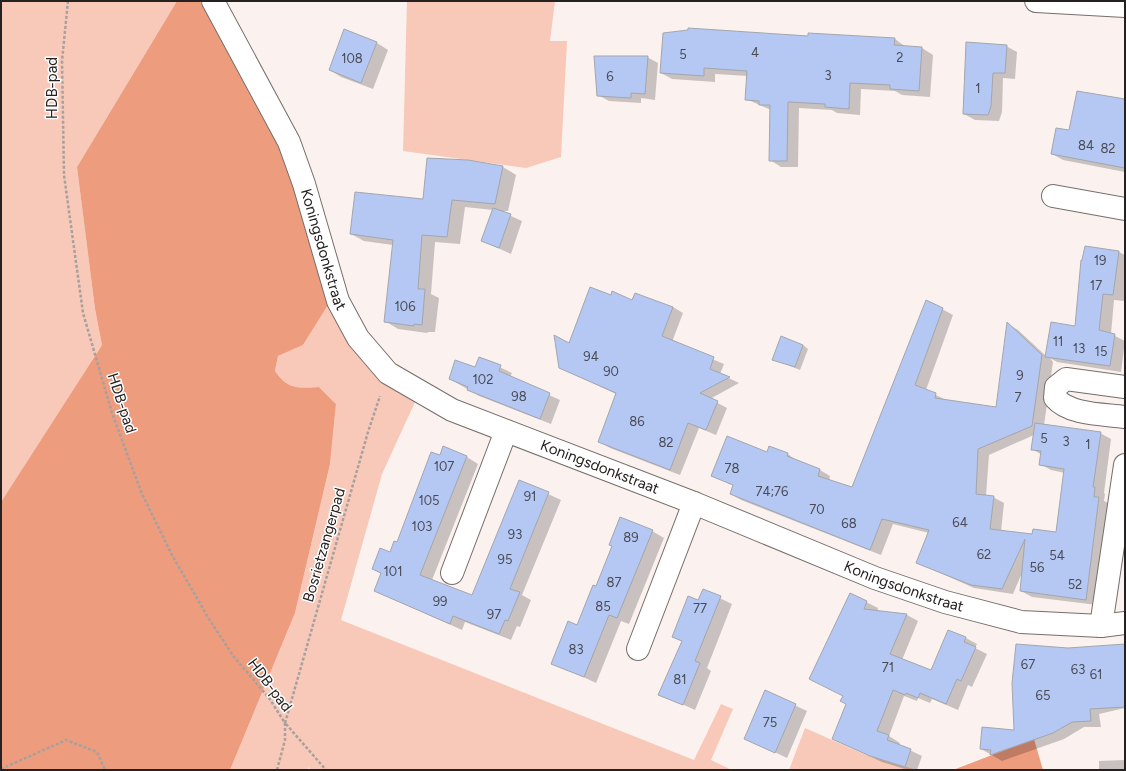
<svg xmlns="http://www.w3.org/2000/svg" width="1126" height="771" font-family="Figtree,sans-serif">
	<rect width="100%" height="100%" fill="#fbf2ef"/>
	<g fill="#f8c9b8">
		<polygon points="1,1 177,1 77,167 95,309 102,345 1,502"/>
		<polygon points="407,1 555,1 550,41 567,41 561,157 526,168 403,151"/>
		<path d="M328,305L381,381L415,402L382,474L341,620L694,760L721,704L733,709L711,760L732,770H310L309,767L307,770H230L295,613L330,464L336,404L319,387C298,388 288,390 275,371L278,356L303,345Z"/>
		<polygon points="805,728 866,755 917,770 789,770"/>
	</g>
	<g fill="#ee9c7e">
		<path d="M177,1H200L279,146L294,188L328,305L303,345L278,356L275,371C288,390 298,388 319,387L336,404L330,464L295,613L230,770H1V502L102,345L95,309L77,167Z"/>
		<polygon points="1034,739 1043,770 953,770"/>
	</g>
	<g fill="#0003" fill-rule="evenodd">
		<polygon points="345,31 377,43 388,50 373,89 341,77 330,70"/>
		<polygon points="809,37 895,39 906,47 922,48 933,55 930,97 902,95 895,91 861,89 860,115 837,113 832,110 799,108 798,167 781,167 770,160 771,110 746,99 748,76 715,74 715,82 672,79 661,73"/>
		<polygon points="1006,46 1017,52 1015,79 1003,78 1002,112 999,121 975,120 964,114"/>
		<polygon points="647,57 658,63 655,100 641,98 641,103 609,101 598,95"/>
		<polygon points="1125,100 1125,172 1063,160 1052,154 1070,131"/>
		<polygon points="503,167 516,175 508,211 500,211 522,221 511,254 482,241 493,210 465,207 460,244 435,242 431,294 439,298 435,332 428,332 427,333 398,329 385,321 393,245 364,241 351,234"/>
		<path d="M1086,247L1119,252L1125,255L1124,301L1114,300L1111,334L1125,341L1121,372L1057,362L1050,358L1053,362L1044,425L1100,433L1111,439L1104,493L1105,494L1104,501L1110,504L1097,605L1032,597L1021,591L1022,573L1013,594L974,588L918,563L929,533L893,524L881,555L741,500L731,494L734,486L712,475L767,454L770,447L788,454L798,462L820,470L830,476L829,481L852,488L942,309L953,315L926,390L946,400L997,408L1008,324L1018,330L1046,356L1076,328ZM1034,435L1032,449L1042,455L1040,464L1051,470L1065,473L1057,534L1033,535L1001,532L1004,503L993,497L986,496L989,455Z"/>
		<polygon points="611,296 673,307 683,313 672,342 724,364 720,374 739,383 710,399 727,408 716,435 699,428 680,475 610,448 600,442 616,394 560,368 569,344"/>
		<polygon points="803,345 808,349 800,370 773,359"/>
		<polygon points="480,358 512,373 510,377 560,400 551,424 479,396 450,379 476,369"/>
		<polygon points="440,457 467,457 478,464 432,580 473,597 520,481 561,500 522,595 531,600 520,627 517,626 511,640 465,622 462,630 375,591 382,574 373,569 390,553 398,544"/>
		<polygon points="652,531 664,538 629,624 621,621 596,683 553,663 578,626 596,588"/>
		<polygon points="703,590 732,604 707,668 711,671 695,710 660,694 683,642 673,637 699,601"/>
		<polygon points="850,594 878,608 877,612 907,615 918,621 902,660 931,672 966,638 977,644 975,648 987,654 972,687 968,685 958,710 932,699 930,703 918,698 917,701 904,696 889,736 900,743 899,745 922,756 917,770 908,770 882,762 833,739 847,704 844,696 810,679"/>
		<polygon points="1125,645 1125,708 1099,714 1101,727 1084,727 1064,739 1002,761 981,749 1015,731 1068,649"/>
		<polygon points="765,691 807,711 787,758 745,738"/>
		<polygon points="1124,760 1125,770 1099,770 1099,761"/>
	</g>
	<g fill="#b5c8f3" stroke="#a3a6ad">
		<polygon points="688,28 808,36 808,33 895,38 894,45 922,47 919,91 890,89 890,85 850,83 849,109 825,107 825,104 788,102 787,161 769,161 770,105 759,105 759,101 745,100 747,71 704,68 704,76 660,73 663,33 688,30"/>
		<polygon points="344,29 377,42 361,83 329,70"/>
		<polygon points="966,42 1007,45 1005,73 993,73 991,106 988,115 963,114"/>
		<polygon points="594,56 648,56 645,94 631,93 631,98 597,96"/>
		<polygon points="1077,91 1125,99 1125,168 1051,154 1056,128 1069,130"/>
		<polygon points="427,158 468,160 503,166 495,204 452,200 447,237 422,235 418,289 425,289 422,325 414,324 414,326 384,322 393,240 350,234 355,192 423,199"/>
		<polygon points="493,208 511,214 499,248 481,241"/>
		<polygon points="1085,246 1119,251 1113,295 1103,294 1099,330 1115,334 1110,366 1045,357 1051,322 1075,326 1081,260 1082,260"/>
		<polygon points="590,287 611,295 612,291 632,300 635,293 673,307 662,336 714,357 710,369 730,377 700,393 718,401 706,430 688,423 670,470 598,442 616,393 559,368 554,335 569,343"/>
		<polygon points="926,300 943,308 915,385 936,393 935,398 996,407 1007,322 1042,355 1032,426 978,449 976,494 994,496 990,529 1032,534 1033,529 1056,532 1064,469 1039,465 1041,451 1031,450 1035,423 1101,432 1093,487 1095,487 1094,497 1099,497 1086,600 1020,591 1025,539 1002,589 971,585 916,563 929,530 882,519 870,550 730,494 733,485 711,476 727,436 767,452 769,446 788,453 787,456 820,469 818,476 852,487"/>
		<polygon points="781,336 803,345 795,367 772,360"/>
		<polygon points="479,357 501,365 499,371 550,393 540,419 467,390 468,387 449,379 455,360 475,367"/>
		<polygon points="443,446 467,456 420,575 472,595 519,480 549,492 510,589 520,592 508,621 505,620 499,634 453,616 450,624 374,591 381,573 372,569 380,548 390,552 394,541 397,542 431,452 440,455"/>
		<polygon points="620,517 653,530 617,618 609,615 584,677 551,664 568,621 577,625 593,585 596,586 612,546 609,545"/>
		<polygon points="703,589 721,596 695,661 700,663 683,705 658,695 682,641 672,637 688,596 698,600"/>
		<polygon points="850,593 867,601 864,609 907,614 890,654 931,670 948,630 966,637 964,642 976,647 961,681 957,679 946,704 920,693 918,698 906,693 905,695 893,690 877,731 889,735 887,740 911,749 905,767 870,756 832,739 846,704 840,701 843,696 809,679"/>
		<polygon points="1016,644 1068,648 1125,644 1125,707 1090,709 1091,721 1072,722 1053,733 990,755 991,750 980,749 982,727 1014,730 1012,683"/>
		<polygon points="765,690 796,704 775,753 744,739"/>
	</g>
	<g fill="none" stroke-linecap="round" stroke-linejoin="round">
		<g stroke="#756e6b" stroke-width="24">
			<g id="street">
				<path id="s1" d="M213,1L289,142L304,184L338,301L358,338L388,373L452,410L694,503L875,578L945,602L1021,622L1101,626L1125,623"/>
				<polyline points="1036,1 1125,6"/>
				<polyline points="1053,196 1125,209"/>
				<path d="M1125,387L1066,379L1056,387L1055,398C1070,415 1103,414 1125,417"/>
				<polyline points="452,573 506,431"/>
				<polyline points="1101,626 1125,465"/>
				<polyline points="638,649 694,503"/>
			</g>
		</g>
		<g stroke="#a7a09e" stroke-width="2.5" stroke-dasharray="3 2" stroke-linecap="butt">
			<polyline points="68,1 62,61 64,175 83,313 112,413 142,494 172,555 209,619 234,657 269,698 285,723 285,740 277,770"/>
			<polyline points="285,723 368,432 380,396"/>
			<polyline points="286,724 326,770"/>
			<polyline points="1,769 66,740 97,752 105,770"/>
		</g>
		<use href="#street" stroke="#fff" stroke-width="22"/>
	</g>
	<g text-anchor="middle" stroke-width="3" stroke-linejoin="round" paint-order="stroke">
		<g font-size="13" fill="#484b55">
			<text x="755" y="57">4</text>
			<text x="683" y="59">5</text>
			<text x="900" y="62">2</text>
			<text x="352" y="63">108</text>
			<text x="828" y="80">3</text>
			<text x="610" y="81">6</text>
			<text x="978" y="93">1</text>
			<text x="1086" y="150">84</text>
			<text x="1108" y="153">82</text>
			<text x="1100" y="265">19</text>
			<text x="1096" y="290">17</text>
			<text x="405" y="311">106</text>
			<text x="1058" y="346">11</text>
			<text x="1079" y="353">13</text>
			<text x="1101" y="356">15</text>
			<text x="591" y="361">94</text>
			<text x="611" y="376">90</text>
			<text x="1020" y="380">9</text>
			<text x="483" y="384">102</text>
			<text x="519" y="401">98</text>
			<text x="1018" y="402">7</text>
			<text x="637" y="426">86</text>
			<text x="1044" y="443">5</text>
			<text x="1066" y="446">3</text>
			<text x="666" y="447">82</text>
			<text x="1088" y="449">1</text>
			<text x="444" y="471">107</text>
			<text x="732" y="473">78</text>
			<text x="772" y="496">74;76</text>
			<text x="530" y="501">91</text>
			<text x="429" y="505">105</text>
			<text x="817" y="514">70</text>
			<text x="960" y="527">64</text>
			<text x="849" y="528">68</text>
			<text x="422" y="531">103</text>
			<text x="515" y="539">93</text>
			<text x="631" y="542">89</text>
			<text x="984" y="559">62</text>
			<text x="1057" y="560">54</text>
			<text x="505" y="564">95</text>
			<text x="1037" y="572">56</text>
			<text x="393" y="576">101</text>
			<text x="614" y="587">87</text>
			<text x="1075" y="589">52</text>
			<text x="440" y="606">99</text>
			<text x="603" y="611">85</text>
			<text x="700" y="613">77</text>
			<text x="494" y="619">97</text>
			<text x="576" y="654">83</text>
			<text x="1028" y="669">67</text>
			<text x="888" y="672">71</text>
			<text x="1078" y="674">63</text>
			<text x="1096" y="679">61</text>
			<text x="680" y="684">81</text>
			<text x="1043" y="700">65</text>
			<text x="770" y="727">75</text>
		</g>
		<g font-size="15" fill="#242120" stroke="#fff">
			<text transform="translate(52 88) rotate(-90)" y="5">HDB-pad</text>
			<text dy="5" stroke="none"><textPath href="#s1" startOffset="273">Koningsdonkstraat</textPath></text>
			<text transform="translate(122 403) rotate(72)" y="5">HDB-pad</text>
			<text dy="5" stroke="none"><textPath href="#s1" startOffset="647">Koningsdonkstraat</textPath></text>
			<text transform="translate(324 545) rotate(-74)" y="5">Bosrietzangerpad</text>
			<text dy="5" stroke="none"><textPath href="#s1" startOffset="974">Koningsdonkstraat</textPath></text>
			<text transform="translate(270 685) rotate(53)" y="5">HDB-pad</text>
		</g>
	</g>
	<rect width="1126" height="771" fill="none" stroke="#242120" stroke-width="4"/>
</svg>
